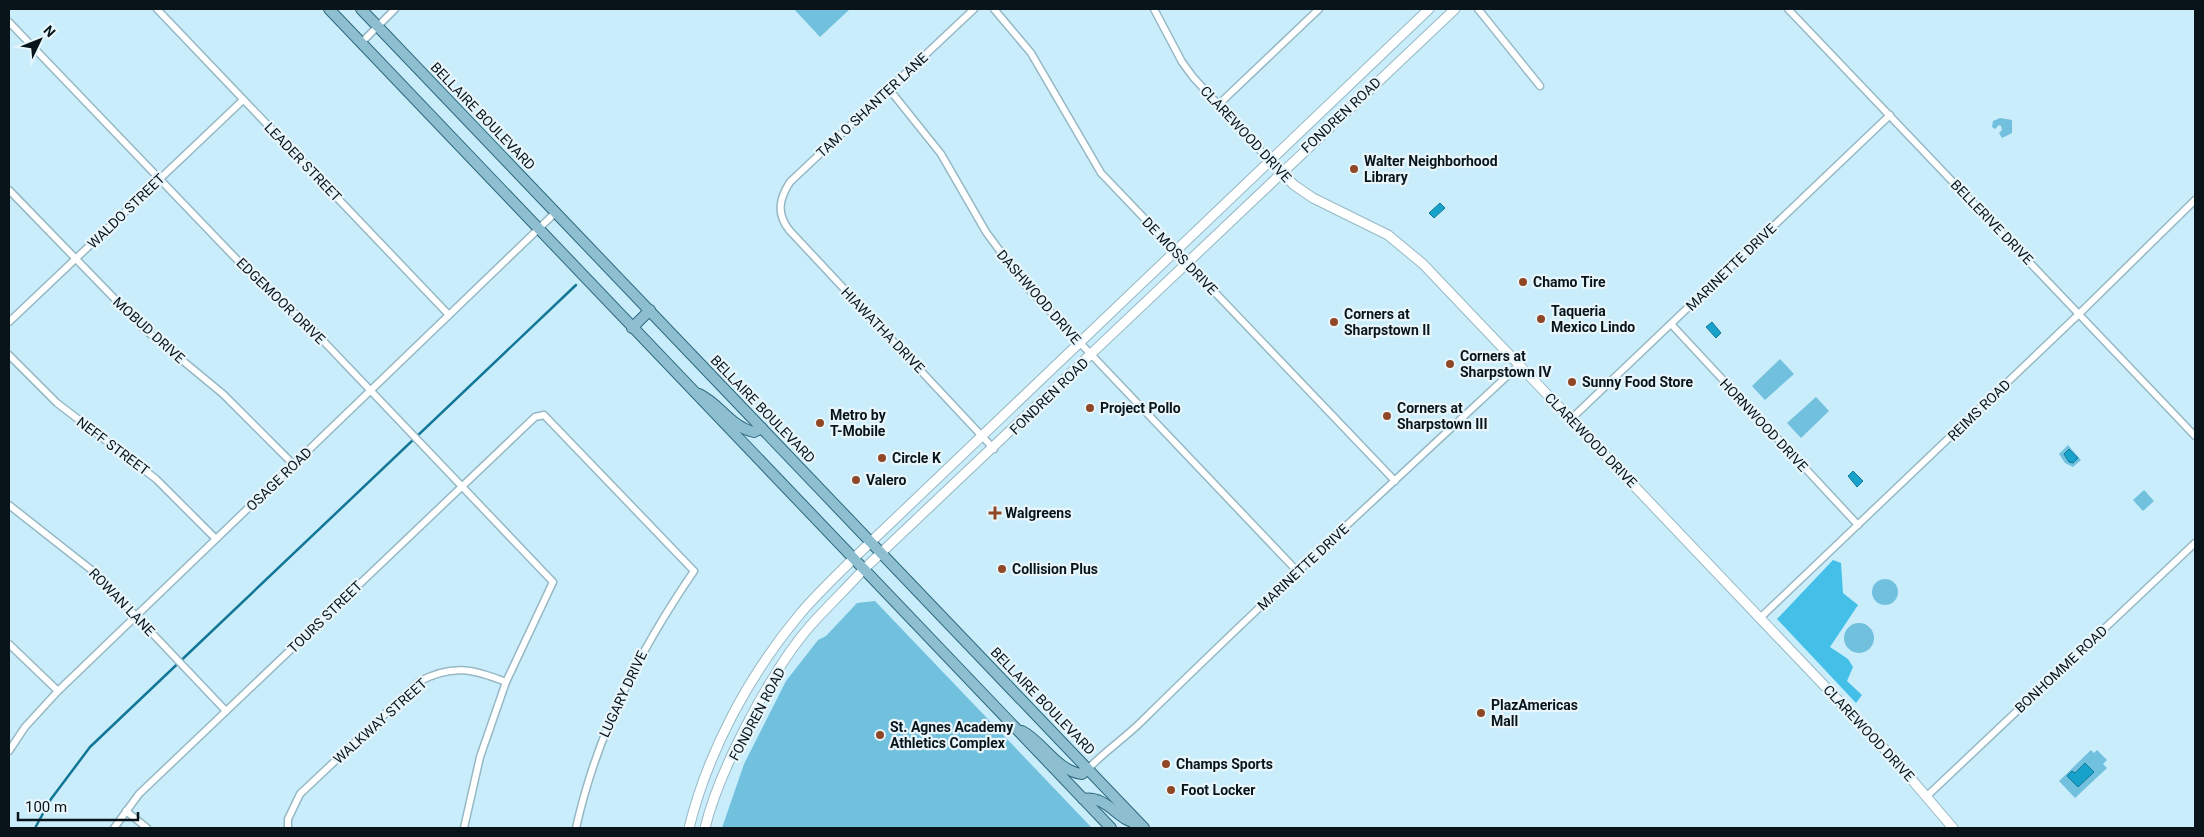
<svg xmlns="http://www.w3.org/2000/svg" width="2204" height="837" font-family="Roboto,sans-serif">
	<rect width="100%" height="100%" fill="#caedfb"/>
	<g fill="#70c0de">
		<polygon points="794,9 850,9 820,37"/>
		<polygon points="2000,118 2012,120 2012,133 2002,138 1999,133 2002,130 2001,126 1999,125 1995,129 1992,127 1993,121"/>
		<polygon points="1780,359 1794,374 1765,400 1752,386"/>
		<polygon points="1816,397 1829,411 1801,438 1787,423"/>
		<polygon points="2068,445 2081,460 2073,467 2065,463 2059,454"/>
		<polygon points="2144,490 2154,501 2143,511 2133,500"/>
		<circle cx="1885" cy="592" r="13"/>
		<polygon points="875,601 1092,828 722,828 744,764 786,681 818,640 826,636 857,603"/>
		<circle cx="1859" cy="638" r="15"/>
		<polygon points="2091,750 2094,753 2097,750 2107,760 2103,764 2107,768 2075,798 2059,781"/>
	</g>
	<polygon fill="#43bfe8" points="1833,560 1841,563 1843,593 1858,605 1830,647 1848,659 1853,667 1847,681 1862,695 1856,703 1777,619"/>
	<g fill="#17a2cb" stroke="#127796">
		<polygon points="1440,203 1445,208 1434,218 1429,213"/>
		<polygon points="1712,322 1721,333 1716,338 1706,327"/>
		<polygon points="2069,449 2078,458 2073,463 2069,462 2064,454"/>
		<polygon points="1853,471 1863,481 1857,487 1848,476"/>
		<polygon points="2085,763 2094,772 2078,787 2067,776 2072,771 2075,773"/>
	</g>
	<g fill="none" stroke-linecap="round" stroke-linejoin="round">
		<polyline stroke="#127796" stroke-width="2.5" points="35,828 51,799 90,747 576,285"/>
		<g stroke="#96b8c5" stroke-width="9">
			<g id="street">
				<polyline points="157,9 449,315"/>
				<path d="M974,9L790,182C779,199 776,214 790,231L994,449"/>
				<polyline points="994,9 1031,53 1101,173 1395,481"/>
				<polyline points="1154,9 1182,62 1193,77 1269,160"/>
				<polyline points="1478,9 1540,86"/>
				<polyline points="1788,9 2195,436"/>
				<polyline points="9,22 245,268 310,327 553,582 506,682 480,757 464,828"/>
				<polyline points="361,43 395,9"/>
				<polyline points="889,89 941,154 986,232 1025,285 1298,572"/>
				<polyline points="1218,105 1319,9"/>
				<polyline points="9,190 143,328 223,394 294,465"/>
				<polyline points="9,322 243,100"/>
				<polyline points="1671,324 1858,525"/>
				<polyline points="9,355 57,403 156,479 216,539"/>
				<polyline points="1571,419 1890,115"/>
				<polyline points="9,505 94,572 226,711"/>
				<polyline points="1760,618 2080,313 2195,200"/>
				<polyline points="9,644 58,691"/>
				<polyline points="9,751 25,727 58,691 556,212"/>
				<path d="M1088,769C1105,751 1125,738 1142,721C1265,600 1392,483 1519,365"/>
				<polyline points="1927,796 2195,543"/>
				<polyline points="126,811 147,828"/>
				<path d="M114,828L139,794L535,417L544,415L694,571C639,651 597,734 576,828"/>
				<path d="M288,828V819L300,794L420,681C453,664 473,669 506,682"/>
			</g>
		</g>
		<g stroke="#96b8c5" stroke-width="11">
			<g id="secondary">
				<polyline points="1269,160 1294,185 1313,198 1388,235 1423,264 1895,760 1953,828"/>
				<path d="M689,828C708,751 749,675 800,614C816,595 835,577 853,559L1429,9"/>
				<path d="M705,828C719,770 771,671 810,626C827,607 846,589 863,570L1455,9"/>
			</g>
		</g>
		<g stroke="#2d687d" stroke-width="12">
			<g id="primary">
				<polyline points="329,9 1111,828"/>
				<polyline points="361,9 1144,828"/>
				<polyline points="632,328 650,310"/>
				<path d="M699,394C720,404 731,427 754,432L762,428"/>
				<path d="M1022,731C1043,742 1057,771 1082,774L1088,769"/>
				<path d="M1083,799C1108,795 1117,821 1139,824"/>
			</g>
		</g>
		<use href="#street" stroke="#fff" stroke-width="6"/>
		<use href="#secondary" stroke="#fff" stroke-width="9"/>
		<use href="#primary" stroke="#8dbfd1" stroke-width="10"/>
	</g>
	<g fill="#8f4725" stroke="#e8f6fc" stroke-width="2">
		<circle cx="1354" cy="169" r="5"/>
		<circle cx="1523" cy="282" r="5"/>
		<circle cx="1541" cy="319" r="5"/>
		<circle cx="1334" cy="322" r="5"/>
		<circle cx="1450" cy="364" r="5"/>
		<circle cx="1572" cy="382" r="5"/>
		<circle cx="1090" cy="408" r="5"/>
		<circle cx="1387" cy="416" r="5"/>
		<circle cx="820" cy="423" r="5"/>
		<circle cx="882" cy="458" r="5"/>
		<circle cx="856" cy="480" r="5"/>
		<path d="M992.5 505.5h5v5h5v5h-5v5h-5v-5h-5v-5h5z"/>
		<circle cx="1002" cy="569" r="5"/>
		<circle cx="1481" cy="713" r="5"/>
		<circle cx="880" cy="735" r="5"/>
		<circle cx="1166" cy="764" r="5"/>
		<circle cx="1171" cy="790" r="5"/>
	</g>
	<g text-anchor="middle" stroke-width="4.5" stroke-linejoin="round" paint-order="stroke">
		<g font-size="14" fill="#081419" stroke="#e8f6fc">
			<text transform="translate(872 105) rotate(-43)" y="5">TAM O SHANTER LANE</text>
			<text transform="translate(1341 115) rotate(-43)" y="5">FONDREN ROAD</text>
			<text transform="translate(483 116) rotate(46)" y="5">BELLAIRE BOULEVARD</text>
			<text transform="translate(1246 134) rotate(47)" y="5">CLAREWOOD DRIVE</text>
			<text transform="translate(303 162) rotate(46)" y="5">LEADER STREET</text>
			<text transform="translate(126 211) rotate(-44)" y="5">WALDO STREET</text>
			<text transform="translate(1992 222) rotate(46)" y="5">BELLERIVE DRIVE</text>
			<text transform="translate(1180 256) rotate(46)" y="5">DE MOSS DRIVE</text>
			<text transform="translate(1731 267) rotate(-44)" y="5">MARINETTE DRIVE</text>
			<text transform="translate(1039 297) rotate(49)" y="5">DASHWOOD DRIVE</text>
			<text transform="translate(281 301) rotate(44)" y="5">EDGEMOOR DRIVE</text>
			<text transform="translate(149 330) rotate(42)" y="5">MOBUD DRIVE</text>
			<text transform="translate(883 330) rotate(46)" y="5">HIAWATHA DRIVE</text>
			<text transform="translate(1049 396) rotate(-44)" y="5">FONDREN ROAD</text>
			<text transform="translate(763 409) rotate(46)" y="5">BELLAIRE BOULEVARD</text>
			<text transform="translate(1979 410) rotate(-44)" y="5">REIMS ROAD</text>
			<text transform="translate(1764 425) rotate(47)" y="5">HORNWOOD DRIVE</text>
			<text transform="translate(1591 440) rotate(46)" y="5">CLAREWOOD DRIVE</text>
			<text transform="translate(113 446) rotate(37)" y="5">NEFF STREET</text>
			<text transform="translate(279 479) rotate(-44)" y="5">OSAGE ROAD</text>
			<text transform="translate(1303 567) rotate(-43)" y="5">MARINETTE DRIVE</text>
			<text transform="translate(122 602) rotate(46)" y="5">ROWAN LANE</text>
			<text transform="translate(325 617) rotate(-44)" y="5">TOURS STREET</text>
			<text transform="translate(2061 669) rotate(-43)" y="5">BONHOMME ROAD</text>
			<text transform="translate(623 694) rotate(-65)" y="5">LUGARY DRIVE</text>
			<text transform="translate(1043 701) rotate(46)" y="5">BELLAIRE BOULEVARD</text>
			<text transform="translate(757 714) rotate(-62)" y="5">FONDREN ROAD</text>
			<text transform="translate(380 721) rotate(-42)" y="5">WALKWAY STREET</text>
			<text transform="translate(1869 733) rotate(47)" y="5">CLAREWOOD DRIVE</text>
		</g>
		<g font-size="14" font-weight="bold" fill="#081419" stroke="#e8f6fc" text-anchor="start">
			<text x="1364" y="166">Walter Neighborhood<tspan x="1364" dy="16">Library</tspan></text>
			<text x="1533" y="287">Chamo Tire</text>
			<text x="1551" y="316">Taqueria<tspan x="1551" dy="16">Mexico Lindo</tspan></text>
			<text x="1344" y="319">Corners at<tspan x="1344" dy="16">Sharpstown II</tspan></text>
			<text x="1460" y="361">Corners at<tspan x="1460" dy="16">Sharpstown IV</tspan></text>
			<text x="1582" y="387">Sunny Food Store</text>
			<text x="1100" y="413">Project Pollo</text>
			<text x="1397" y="413">Corners at<tspan x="1397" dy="16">Sharpstown III</tspan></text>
			<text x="830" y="420">Metro by<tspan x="830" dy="16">T-Mobile</tspan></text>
			<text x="892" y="463">Circle K</text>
			<text x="866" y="485">Valero</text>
			<text x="1005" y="518">Walgreens</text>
			<text x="1012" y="574">Collision Plus</text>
			<text x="1491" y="710">PlazAmericas<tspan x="1491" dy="16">Mall</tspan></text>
			<text x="890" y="732">St. Agnes Academy<tspan x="890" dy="16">Athletics Complex</tspan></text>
			<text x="1176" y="769">Champs Sports</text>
			<text x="1181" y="795">Foot Locker</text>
		</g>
	</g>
	<rect width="2204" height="837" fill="none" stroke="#081419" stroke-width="20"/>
	<g transform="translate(40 40) rotate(47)" stroke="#e8f6fc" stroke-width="4" paint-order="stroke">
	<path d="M0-4L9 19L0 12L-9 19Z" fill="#081419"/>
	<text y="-8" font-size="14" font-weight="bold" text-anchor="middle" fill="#081419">N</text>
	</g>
	<path d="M18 812v8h120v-8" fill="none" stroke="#081419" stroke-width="2.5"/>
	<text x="25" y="812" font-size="15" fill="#081419" stroke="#e8f6fc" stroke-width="4" paint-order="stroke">100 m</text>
</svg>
